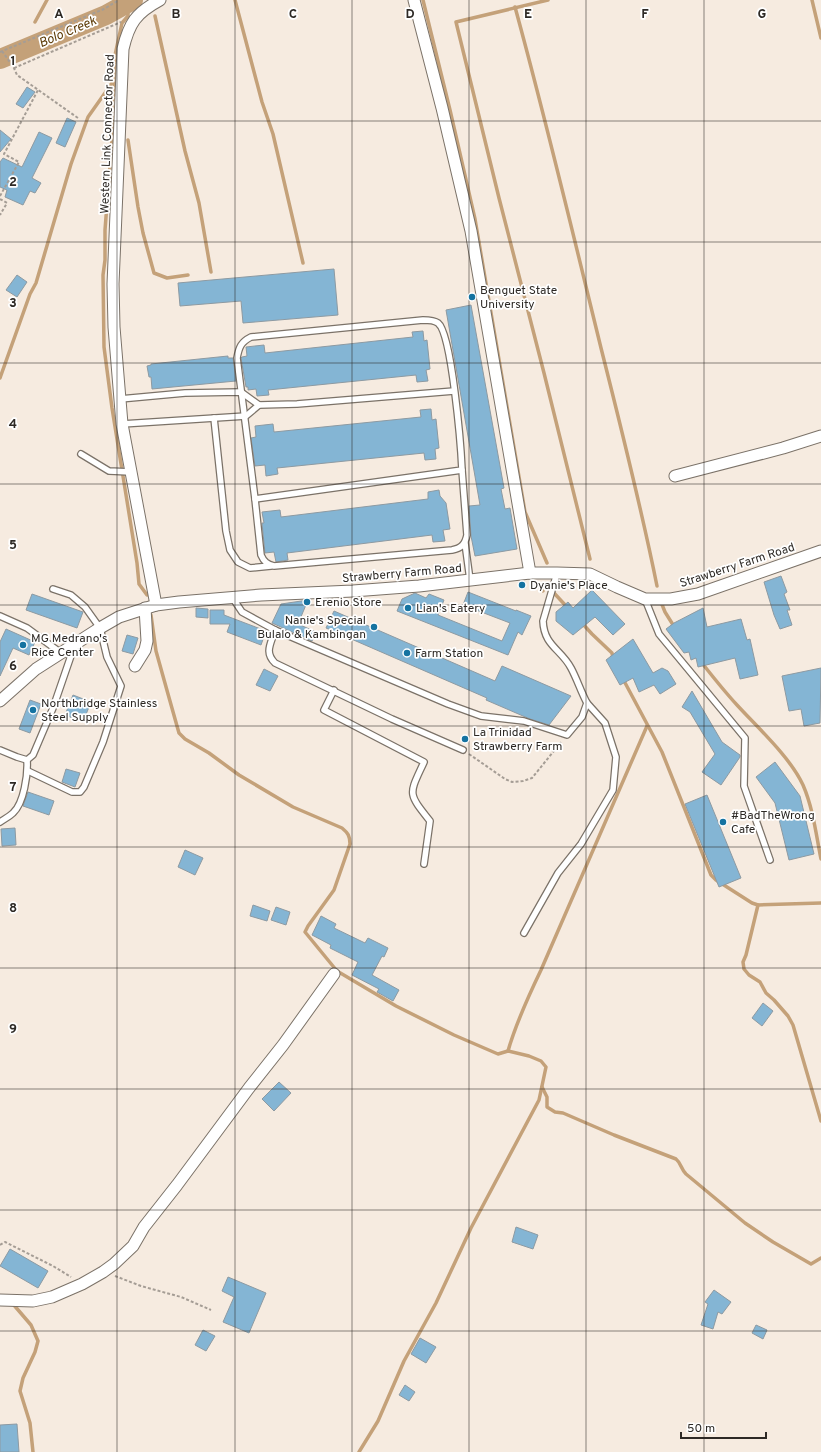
<svg xmlns="http://www.w3.org/2000/svg" width="821" height="1452" font-family="Overpass,sans-serif">
	<rect width="100%" height="100%" fill="#f6ebe0"/>
	<g fill="none" stroke-linecap="round" stroke-linejoin="round">
		<g stroke="#c4a179" stroke-width="3.5">
			<polyline points="235,0 262,102 273,134 303,263"/>
			<polyline points="423,0 450,110 475,219 525,512 547,563"/>
			<polyline points="548,0 456,22 499,198 544,373 590,559"/>
			<polyline points="812,0 821,38"/>
			<polyline points="128,3 128,16 122,23 115,55 114,92 111,112 113,126 105,230 105,260 103,275 104,347 112,408 137,563 139,584 147,595"/>
			<path d="M515,7C546,120 573,234 601,348C621,427 641,506 657,586"/>
			<polyline points="155,16 185,151 199,203 211,272"/>
			<polyline points="35,22 47,0"/>
			<polyline points="25,48 27,43"/>
			<polyline points="128,140 138,207 143,233 154,273 167,278 188,275"/>
			<polyline points="0,378 30,294 36,283 71,164 88,117 112,83"/>
			<polyline points="535,581 543,591"/>
			<polyline points="554,593 567,607"/>
			<polyline points="661,602 665,612 675,628"/>
			<path d="M151,615L156,651L168,694L177,726L179,733L185,739L209,753L239,775L293,807L342,828C348,833 350,836 350,844L334,890L308,926L305,932L337,971L396,1006L454,1035L498,1054L508,1051L529,1056L541,1061L546,1067L539,1100L471,1228L436,1303L404,1361L378,1421L359,1452"/>
			<polyline points="581,622 592,634 612,653 613,659"/>
			<path d="M702,663C713,677 725,692 737,705C758,728 790,757 803,785C813,808 816,834 821,859"/>
			<polyline points="623,679 662,752 711,875 716,880 752,903 758,905 821,903"/>
			<polyline points="758,905 746,955 743,962 744,969 749,975 760,982 766,993 774,1000 788,1016 793,1025 821,1121"/>
			<path d="M508,1051C516,1023 528,997 541,970L647,726"/>
			<path d="M542,1087L547,1097V1107L555,1112L563,1113L614,1135L676,1159C681,1163 681,1169 686,1174L745,1223L773,1242L811,1264L821,1258"/>
			<polyline points="13,1304 31,1325 38,1341 35,1352 23,1378 20,1391 30,1423 33,1452"/>
		</g>
		<polyline stroke="#c4a179" stroke-width="20" points="0,59 106,15 133,0"/>
	</g>
	<g fill="#84b5d4" stroke="#8d9aa2">
		<polygon points="27,87 35,92 23,108 16,104"/>
		<polygon points="67,118 76,122 65,147 56,143"/>
		<polygon points="0,130 11,139 0,152"/>
		<polygon points="39,132 52,138 32,178 41,183 35,193 30,191 23,205 5,197 7,190 0,187 0,162 3,158 22,167"/>
		<polygon points="334,269 338,315 243,323 241,301 180,306 178,283"/>
		<polygon points="17,275 27,282 17,297 6,290"/>
		<polygon points="471,305 504,488 501,489 505,509 510,508 517,549 475,556 471,536 469,506 480,505 446,310"/>
		<polygon points="423,331 424,341 427,340 430,369 426,370 428,381 417,382 416,375 268,390 269,395 257,396 256,389 248,390 248,387 246,387 241,358 242,357 247,356 246,347 264,345 265,353 413,337 412,332"/>
		<polygon points="228,356 228,358 233,358 236,381 152,389 151,377 149,377 147,366 151,365 151,364"/>
		<polygon points="431,409 432,420 436,419 439,448 435,449 436,459 425,460 424,453 277,468 278,474 266,476 265,465 255,466 251,438 256,437 255,426 273,424 274,432 421,417 420,410"/>
		<polygon points="439,490 440,496 446,503 450,529 443,530 445,541 433,542 432,535 287,553 288,560 276,562 274,552 265,553 262,523 264,523 262,512 280,510 281,517 428,499 428,492"/>
		<polygon points="781,576 787,592 784,594 790,610 787,610 792,625 780,629 774,615 764,582"/>
		<polygon points="592,590 625,624 613,635 595,617 573,635 556,621 556,612 568,602 573,608"/>
		<polygon points="468,592 516,611 516,610 531,616 522,635 518,632 508,655 397,611 402,599 415,593 426,598 429,594 444,600 438,615 502,641 510,623 463,605"/>
		<polygon points="32,594 83,612 77,628 26,610"/>
		<polygon points="308,600 298,624 316,632 312,641 272,623 281,604"/>
		<polygon points="196,608 208,609 208,618 196,617"/>
		<polygon points="703,608 707,627 741,619 747,640 750,639 758,675 740,679 735,658 698,667 696,658 691,660 689,652 684,653 666,629 674,623"/>
		<polygon points="210,610 224,610 224,615 266,631 261,645 227,632 230,624 210,624"/>
		<polygon points="334,611 495,681 502,666 571,696 549,725 530,719 486,700 487,698 326,628"/>
		<polygon points="6,629 35,642 29,655 13,648 0,676 0,642"/>
		<polygon points="127,635 138,638 133,654 122,651"/>
		<polygon points="633,639 653,673 662,668 668,671 676,684 660,694 654,685 639,692 633,678 620,685 606,660"/>
		<polygon points="821,668 820,723 804,726 801,709 789,711 782,676"/>
		<polygon points="264,669 278,676 270,691 256,685"/>
		<polygon points="692,691 722,742 740,755 740,757 721,785 702,772 715,754 690,712 682,707"/>
		<polygon points="73,695 91,702 83,722 65,715"/>
		<polygon points="30,700 41,704 30,733 19,729"/>
		<polygon points="775,762 800,796 814,854 789,860 775,803 756,777"/>
		<polygon points="66,769 80,773 75,787 62,782"/>
		<polygon points="28,792 54,801 49,815 23,806"/>
		<polygon points="707,795 741,878 719,887 685,804"/>
		<polygon points="15,828 16,845 2,846 1,829"/>
		<polygon points="185,850 203,858 195,875 178,867"/>
		<polygon points="253,905 270,911 267,921 250,916"/>
		<polygon points="276,907 290,912 286,925 271,920"/>
		<polygon points="321,916 336,924 334,928 365,943 368,938 388,948 384,957 382,956 372,975 399,990 393,1001 377,992 379,989 352,975 358,962 330,948 331,945 312,935"/>
		<polygon points="763,1003 773,1011 762,1026 752,1018"/>
		<polygon points="279,1082 291,1093 274,1111 262,1099"/>
		<polygon points="516,1227 538,1235 533,1249 512,1242"/>
		<polygon points="10,1249 48,1271 38,1288 0,1266"/>
		<polygon points="228,1277 266,1293 249,1333 223,1322 234,1297 222,1291"/>
		<polygon points="714,1290 731,1302 722,1314 718,1312 713,1329 701,1325 708,1304 705,1302"/>
		<polygon points="756,1325 767,1330 763,1339 752,1333"/>
		<polygon points="203,1330 215,1336 206,1351 195,1345"/>
		<polygon points="420,1338 436,1347 426,1363 411,1354"/>
		<polygon points="405,1385 415,1392 409,1401 399,1395"/>
		<polygon points="17,1424 19,1452 0,1452 0,1425"/>
	</g>
	<g fill="none" stroke-linecap="round" stroke-linejoin="round">
		<g stroke="#7b7268" stroke-width="8">
			<g id="service">
				<path d="M423,320C428,320 434,320 438,323C452,334 461,448 462,470L255,499L237,358C239,347 241,342 251,337Z"/>
				<polyline points="120,399 185,393 241,392 259,405"/>
				<polyline points="214,418 226,531 230,550 238,562 250,568 271,566"/>
				<polyline points="122,424 246,416 259,405 297,404 454,391"/>
				<polyline points="81,454 109,471 131,472"/>
				<path d="M255,499L261,555C264,562 267,564 274,566L452,550C462,548 465,544 467,535L462,470"/>
				<polyline points="465,543 470,580"/>
				<path d="M232,597L242,612L275,630L448,704L481,716L524,721L567,735L582,717L587,703C581,692 577,679 571,668C561,649 544,646 543,621L557,573"/>
				<polyline points="645,599 659,634 745,738 744,786 770,860"/>
				<polyline points="0,616 27,628 61,653"/>
				<path d="M275,630C271,644 264,652 275,663L392,719L463,750"/>
				<path d="M334,690L324,710L424,762C409,795 407,792 430,821L424,864"/>
				<polyline points="0,750 17,757 27,760 33,755 53,708 74,647"/>
				<polyline points="28,771 72,792 80,792 84,787 103,742 121,686 107,657 100,628 85,607 71,595 53,589"/>
				<path d="M0,822C4,819 9,817 13,813C24,803 28,774 27,760"/>
				<polyline points="524,933 558,873 581,844 613,790 616,757 605,723 587,703"/>
			</g>
		</g>
		<g stroke="#7b7268" stroke-width="13">
			<g id="minor">
				<polyline points="414,0 442,108 471,231 530,573"/>
				<polyline points="675,476 783,448 821,436"/>
				<path d="M156,605L122,424L114,327L113,284L123,49C129,23 136,13 160,0"/>
				<polyline points="135,666 145,650 147,641 145,608"/>
				<polyline points="0,701 36,669 100,628 119,617 156,605 179,602 261,595 353,591 419,586 530,573 557,573 590,574 617,587 645,599 671,599 698,594 821,551"/>
				<polyline points="0,1300 33,1301 52,1297 82,1284 103,1272 114,1264 133,1246 144,1227 177,1185 249,1088 283,1045 334,974"/>
			</g>
		</g>
		<g stroke="#a59d95" stroke-width="2" stroke-dasharray="3 2" stroke-linecap="butt">
			<polyline points="2,51 14,68 17,75 78,118"/>
			<polyline points="0,52 104,9 119,0"/>
			<polyline points="14,68 121,22"/>
			<polyline points="0,196 19,162 4,154 38,90"/>
			<polyline points="0,199 7,203 0,215"/>
			<polyline points="469,754 505,779 512,782 523,781 532,778 562,741"/>
			<polyline points="0,1245 5,1242 53,1266 71,1277"/>
			<polyline points="115,1276 141,1286 181,1297 211,1310"/>
		</g>
		<use href="#service" stroke="#fff" stroke-width="5.5"/>
		<use href="#minor" stroke="#fff" stroke-width="11"/>
	</g>
	<path fill="none" stroke="#2d2925" stroke-width="1" stroke-opacity="0.55" d="M117,0V1452M235,0V1452M352,0V1452M469,0V1452M586,0V1452M704,0V1452M0,121H821M0,242H821M0,363H821M0,484H821M0,605H821M0,726H821M0,847H821M0,968H821M0,1089H821M0,1210H821M0,1331H821"/>
	<g fill="#1573a1" stroke="#fff" stroke-width="1.5">
		<circle cx="472" cy="297" r="4"/>
		<circle cx="522" cy="585" r="4"/>
		<circle cx="307" cy="602" r="4"/>
		<circle cx="408" cy="608" r="4"/>
		<circle cx="374" cy="627" r="4"/>
		<circle cx="23" cy="645" r="4"/>
		<circle cx="407" cy="653" r="4"/>
		<circle cx="33" cy="710" r="4"/>
		<circle cx="465" cy="739" r="4"/>
		<circle cx="723" cy="822" r="4"/>
	</g>
	<g text-anchor="middle" stroke-width="3.5" stroke-linejoin="round" paint-order="stroke">
		<g font-size="12" fill="#2d2925" stroke="#fff">
			<text transform="translate(107 134) rotate(-88)" y="4">Western Link Connector Road</text>
			<text transform="translate(737 565) rotate(-18)" y="4">Strawberry Farm Road</text>
			<text transform="translate(402 573) rotate(-5)" y="4">Strawberry Farm Road</text>
		</g>
		<g font-size="12" fill="#2d2925" stroke="#fff" text-anchor="start">
			<text x="480" y="294">Benguet State<tspan x="480" dy="14">University</tspan></text>
			<text x="530" y="589">Dyanie's Place</text>
			<text x="315" y="606">Erenio Store</text>
			<text x="416" y="612">Lian's Eatery</text>
			<text x="366" y="624" text-anchor="end">Nanie's Special<tspan x="366" dy="14">Bulalo &amp; Kambingan</tspan></text>
			<text x="31" y="642">MG Medrano's<tspan x="31" dy="14">Rice Center</tspan></text>
			<text x="415" y="657">Farm Station</text>
			<text x="41" y="707">Northbridge Stainless<tspan x="41" dy="14">Steel Supply</tspan></text>
			<text x="473" y="736">La Trinidad<tspan x="473" dy="14">Strawberry Farm</tspan></text>
			<text x="731" y="819">#BadTheWrong<tspan x="731" dy="14">Cafe</tspan></text>
		</g>
		<g font-size="13" font-style="italic" fill="#5b3904" stroke="#fff">
			<text transform="translate(67 31) rotate(-23)" y="5">Bolo Creek</text>
		</g>
	</g>
	<g font-size="13" text-anchor="middle" font-weight="bold" fill="#2d2925" stroke="#fff" stroke-width="3.5" stroke-linejoin="round" paint-order="stroke">
		<text x="59" y="18">A</text>
		<text x="176" y="18">B</text>
		<text x="293" y="18">C</text>
		<text x="410" y="18">D</text>
		<text x="528" y="18">E</text>
		<text x="645" y="18">F</text>
		<text x="762" y="18">G</text>
		<text x="13" y="65">1</text>
		<text x="13" y="186">2</text>
		<text x="13" y="307">3</text>
		<text x="13" y="428">4</text>
		<text x="13" y="549">5</text>
		<text x="13" y="670">6</text>
		<text x="13" y="791">7</text>
		<text x="13" y="912">8</text>
		<text x="13" y="1033">9</text>
	</g>
	<path d="M681 1432v6h85v-6" fill="none" stroke="#2d2925" stroke-width="2"/>
	<text x="687" y="1432" font-size="12" fill="#2d2925" stroke="#ffffff" stroke-width="3" paint-order="stroke">50 m</text>
</svg>
